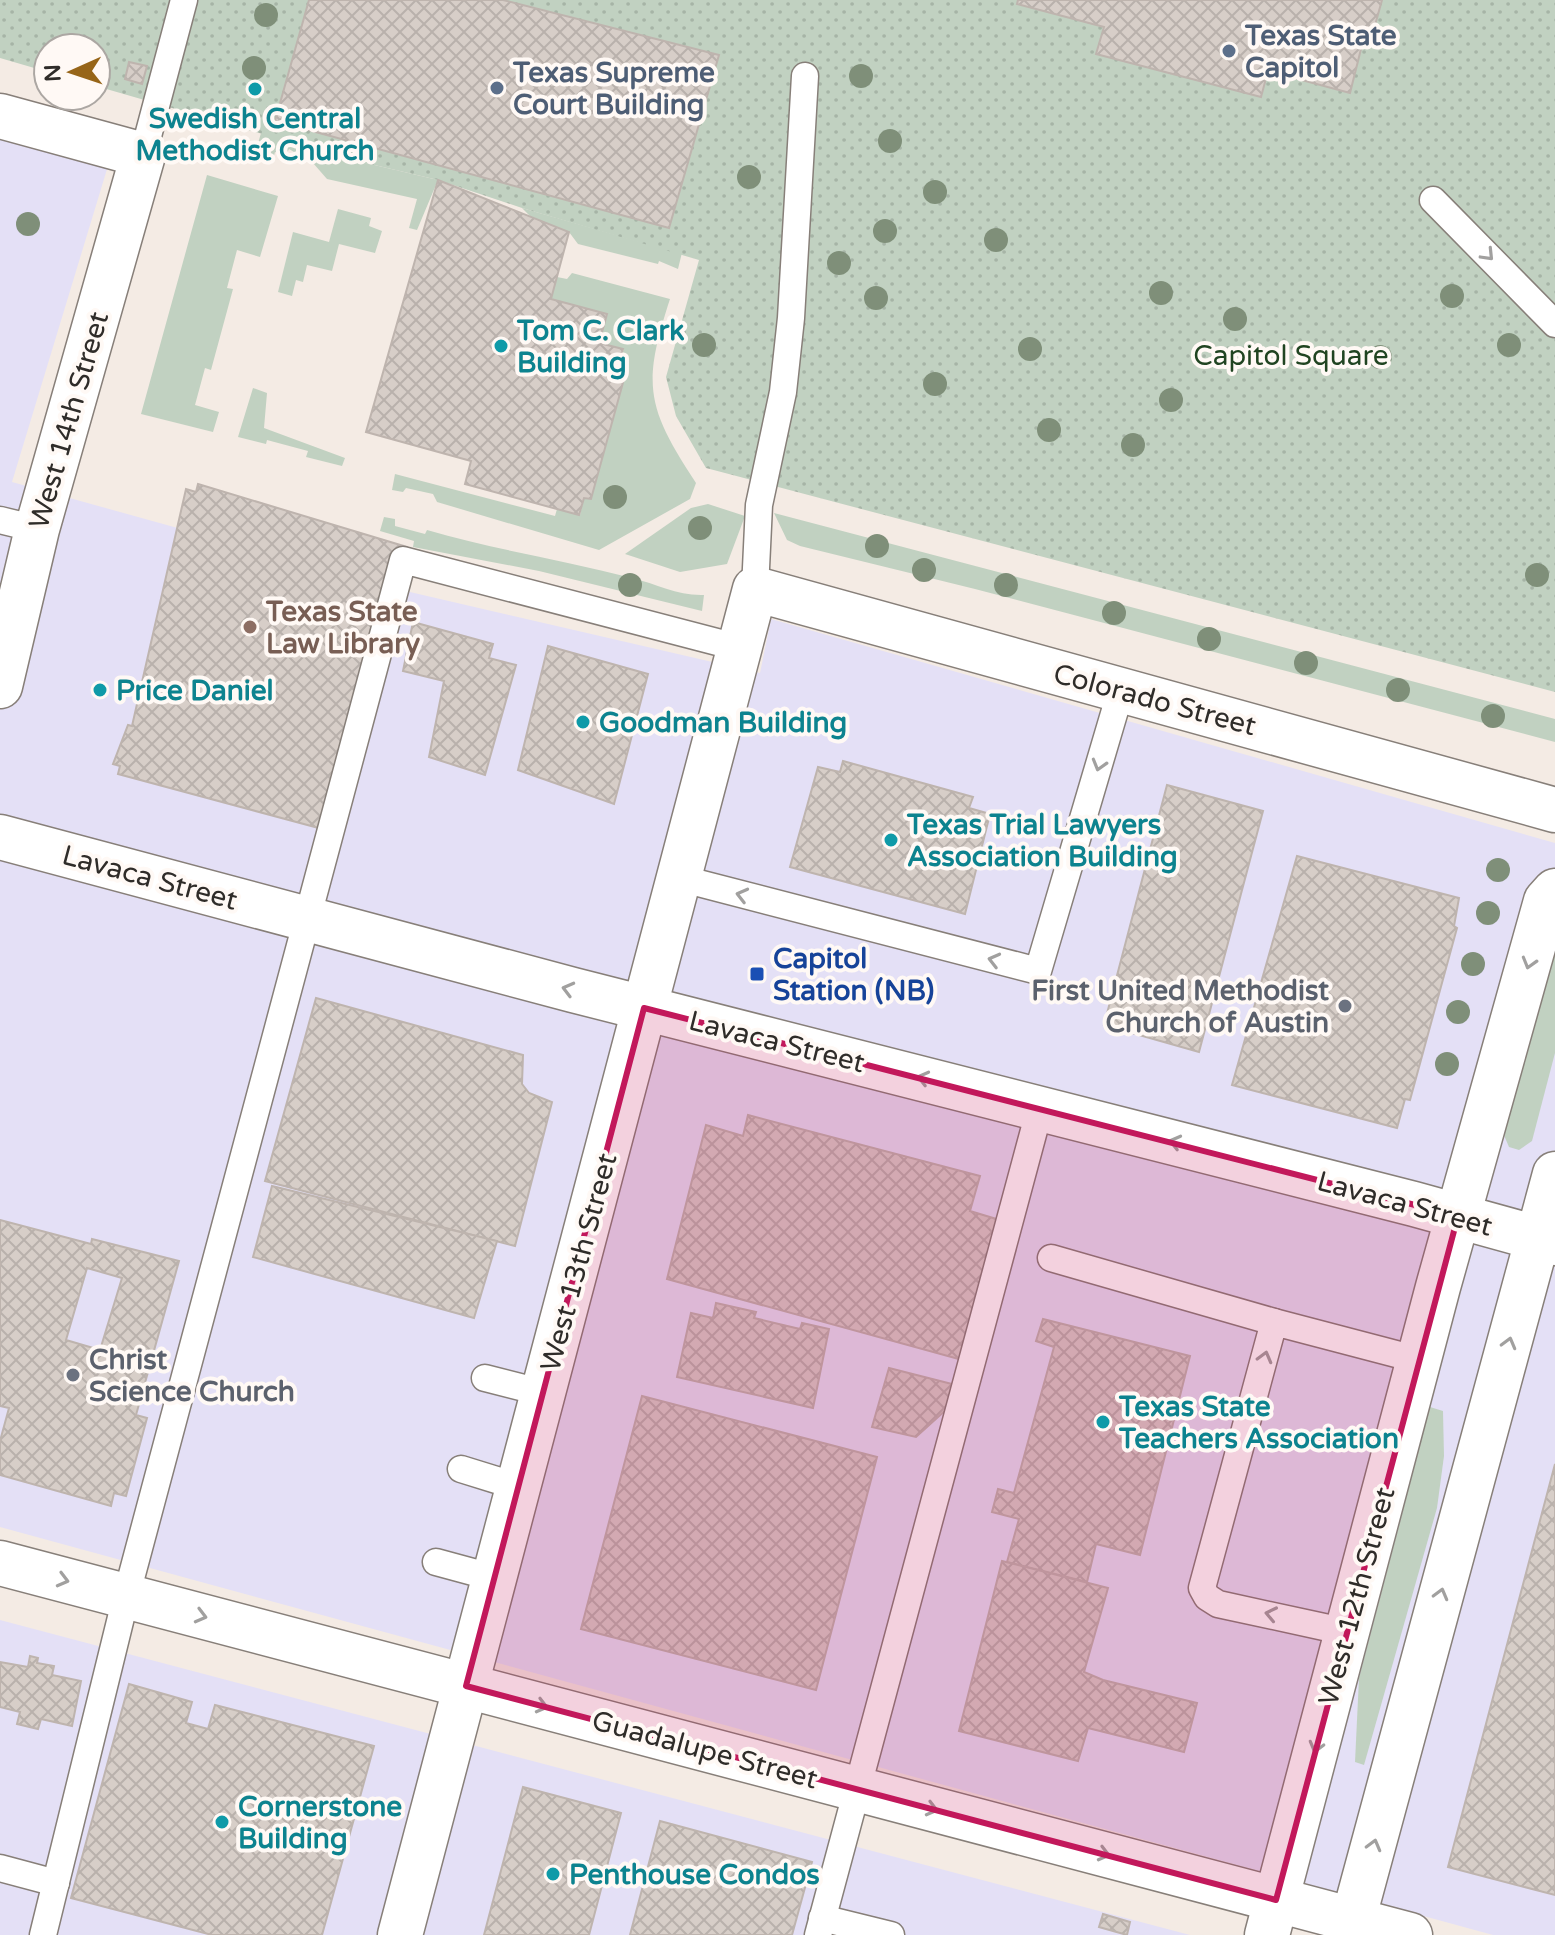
<svg xmlns="http://www.w3.org/2000/svg" width="1555" height="1935" font-family="'Varela Round',sans-serif">
	<defs>
		<pattern id="park-dots" width="8" height="8" patternUnits="userSpaceOnUse" patternTransform="scale(2)"><rect width="8" height="8" fill="#c1d1c1"/><path d="M2 2h.1M6 6h.1" fill="none" stroke="#a6b4a6" stroke-width="1.8" stroke-linecap="round"/></pattern>
		<pattern id="building-cross-hatch" width="8" height="8" patternUnits="userSpaceOnUse" patternTransform="scale(2)"><rect width="8" height="8" fill="#d7cec8"/><path d="M0 0l8 8M0 8l8-8" fill="none" stroke="#b9b1ac"/></pattern>
	</defs>
	<rect width="100%" height="100%" fill="#f4ebe4"/>
	<g fill="#e4e0f6">
		<polygon points="0,127 111,156 12,482 397,589 760,673 771,619 1555,843 1555,1935 1493,1935 0,1527"/>
		<polygon points="0,1620 1190,1935 0,1935"/>
	</g>
	<g fill="#c1d1c1">
		<polygon points="263,126 349,159 438,180 417,230 409,228 417,199 327,179 313,163 289,149 286,155 275,152 273,159 255,154"/>
		<polygon points="207,175 278,196 260,257 237,250 227,288 233,289 211,370 205,368 195,405 219,412 213,432 141,414"/>
		<polygon points="522,208 668,250 689,224 678,269 659,261 658,264 578,244 569,232 531,217"/>
		<polygon points="338,209 371,218 369,226 382,231 375,253 339,244 332,271 307,265 303,282 296,280 292,296 278,292 293,232 329,242"/>
		<path d="M572,273L670,299C642,385 646,407 696,483L690,499L599,550L437,502L433,494L406,488L403,492L392,490L395,474L555,516L557,509L580,515L584,498L591,499L626,368L618,366L624,349L599,343L607,314L551,299L557,277L567,279Z"/>
		<polygon points="253,388 267,393 264,428 345,458 342,466 306,457 308,451 267,440 266,444 238,437"/>
		<polygon points="708,504 745,516 727,564 680,572 625,554 691,508"/>
		<polygon points="774,513 1555,719 1555,742 975,589 800,546 787,540"/>
		<path d="M384,517L395,519V526L425,534L427,530C495,550 564,560 632,578C657,584 678,596 704,595L702,611L539,571L413,547L414,541L380,531Z"/>
		<polygon points="1555,935 1555,1053 1532,1141 1519,1150 1509,1147 1503,1133"/>
		<polygon points="1430,1407 1443,1411 1444,1456 1437,1508 1364,1765 1355,1762 1359,1678"/>
	</g>
	<polygon fill="url(#park-dots)" points="0,0 1018,0 1018,4 1104,27 1097,54 1261,97 1268,71 1350,92 1362,45 1382,0 1555,0 1555,692 706,468 676,416 666,377 699,260 522,208 438,180 349,159 96,86 96,48 48,48 48,72 0,58"/>
	<g fill="url(#building-cross-hatch)" stroke="#beb4ae" stroke-width="2" fill-rule="evenodd">
		<polygon points="309,0 503,0 719,55 669,228 275,121"/>
		<polygon points="1018,0 1382,0 1369,47 1362,45 1350,93 1268,71 1261,97 1096,54 1104,27 1017,4"/>
		<polygon points="129,62 147,66 142,84 125,79"/>
		<polygon points="438,180 569,232 551,299 607,314 599,343 623,349 618,366 627,368 591,499 584,498 579,515 465,484 471,461 366,432"/>
		<polygon points="198,484 407,547 326,830 118,774 120,766 113,764 128,725 132,726 186,489 196,492"/>
		<polygon points="413,622 493,644 489,658 516,665 485,775 429,757 444,681 403,671"/>
		<polygon points="548,646 648,674 614,804 518,770"/>
		<polygon points="843,761 973,797 969,808 990,814 965,914 790,867 818,767 840,772"/>
		<polygon points="1167,785 1263,811 1199,1052 1104,1025"/>
		<polygon points="1297,856 1459,898 1454,926 1457,928 1410,1100 1405,1099 1397,1128 1232,1085"/>
		<polygon points="316,998 523,1055 522,1084 529,1093 552,1102 515,1246 265,1181"/>
		<polygon points="748,1115 980,1176 970,1211 1003,1221 966,1361 667,1279 706,1125 743,1136"/>
		<polygon points="272,1186 497,1241 474,1318 253,1257"/>
		<path d="M0,1220L91,1244L92,1239L179,1261L136,1415L147,1418L126,1496L114,1493L111,1506L0,1475V1441L9,1408L0,1406ZM87,1268L122,1278L100,1350L66,1340Z"/>
		<polygon points="716,1303 756,1312 754,1318 800,1329 802,1323 829,1329 813,1408 677,1377 691,1313 713,1318"/>
		<polygon points="1043,1319 1190,1356 1140,1555 1096,1544 1087,1582 1007,1562 1019,1519 992,1512 998,1489 1014,1493 1054,1347 1036,1341"/>
		<polygon points="889,1368 952,1384 948,1408 916,1437 872,1427"/>
		<polygon points="642,1396 877,1457 816,1690 581,1629"/>
		<polygon points="1555,1464 1555,1895 1448,1867"/>
		<polygon points="1002,1561 1108,1588 1084,1672 1103,1680 1197,1703 1184,1752 1088,1728 1078,1761 959,1731"/>
		<polygon points="30,1656 38,1658 37,1663 54,1666 52,1675 81,1681 72,1726 41,1719 38,1729 17,1724 20,1712 0,1707 0,1662 28,1667"/>
		<polygon points="129,1684 192,1702 186,1723 208,1729 215,1705 374,1746 322,1935 212,1935 71,1898"/>
		<polygon points="523,1787 621,1813 589,1935 484,1935"/>
		<polygon points="660,1821 812,1862 792,1935 630,1935"/>
		<polygon points="1103,1914 1130,1922 1127,1935 1099,1927"/>
	</g>
	<g fill="none" stroke-linecap="round" stroke-linejoin="round">
		<g stroke="#877f79" stroke-width="29">
			<g id="service">
				<polyline points="143,155 184,0"/>
				<polyline points="1433,200 1555,324"/>
				<polyline points="0,520 37,529"/>
				<polyline points="755,589 759,505 783,392 791,318 805,76"/>
				<polyline points="679,878 1038,971 1121,690"/>
				<polyline points="1051,1258 1274,1322"/>
				<polyline points="485,1378 544,1393"/>
				<polyline points="461,1469 519,1487"/>
				<polyline points="436,1562 495,1578"/>
				<polyline points="1347,1632 1218,1604 1207,1597 1202,1588 1274,1322 1419,1360"/>
				<polyline points="0,1868 56,1883"/>
				<polyline points="822,1918 891,1935"/>
				<polyline points="43,1935 126,1597 403,560 740,648"/>
				<polyline points="818,1935 1040,1108"/>
			</g>
		</g>
		<g stroke="#877f79" stroke-width="47">
			<g id="minor">
				<polyline points="0,116 143,155 37,529 0,686"/>
				<polyline points="400,1935 755,589 1555,810"/>
			</g>
		</g>
		<g stroke="#877f79" stroke-width="47">
			<g id="secondary">
				<polyline points="1267,1935 1438,1287 1546,901 1555,891"/>
				<polyline points="1349,1935 1555,1174"/>
			</g>
		</g>
		<g stroke="#877f79" stroke-width="47">
			<g id="primary">
				<polyline points="0,837 573,990 1414,1204 1555,1243"/>
				<polyline points="0,1563 1410,1935"/>
			</g>
		</g>
		<use href="#service" stroke="#fff" stroke-width="26"/>
		<use href="#minor" stroke="#fff" stroke-width="44"/>
		<use href="#secondary" stroke="#fff" stroke-width="44"/>
		<use href="#primary" stroke="#fff" stroke-width="44"/>
	</g>
	<g fill="#7f8f79">
		<circle cx="266" cy="15" r="12"/>
		<circle cx="254" cy="68" r="12"/>
		<circle cx="861" cy="76" r="12"/>
		<circle cx="890" cy="141" r="12"/>
		<circle cx="749" cy="177" r="12"/>
		<circle cx="935" cy="192" r="12"/>
		<circle cx="28" cy="224" r="12"/>
		<circle cx="885" cy="231" r="12"/>
		<circle cx="996" cy="240" r="12"/>
		<circle cx="839" cy="263" r="12"/>
		<circle cx="1161" cy="293" r="12"/>
		<circle cx="1452" cy="296" r="12"/>
		<circle cx="876" cy="298" r="12"/>
		<circle cx="1235" cy="319" r="12"/>
		<circle cx="704" cy="345" r="12"/>
		<circle cx="1509" cy="345" r="12"/>
		<circle cx="1030" cy="349" r="12"/>
		<circle cx="1380" cy="357" r="12"/>
		<circle cx="935" cy="384" r="12"/>
		<circle cx="1171" cy="400" r="12"/>
		<circle cx="1049" cy="430" r="12"/>
		<circle cx="1133" cy="445" r="12"/>
		<circle cx="615" cy="497" r="12"/>
		<circle cx="700" cy="528" r="12"/>
		<circle cx="877" cy="546" r="12"/>
		<circle cx="924" cy="570" r="12"/>
		<circle cx="1537" cy="575" r="12"/>
		<circle cx="630" cy="585" r="12"/>
		<circle cx="1006" cy="585" r="12"/>
		<circle cx="1114" cy="613" r="12"/>
		<circle cx="1209" cy="639" r="12"/>
		<circle cx="1306" cy="663" r="12"/>
		<circle cx="1398" cy="690" r="12"/>
		<circle cx="1493" cy="716" r="12"/>
		<circle cx="1498" cy="870" r="12"/>
		<circle cx="1488" cy="913" r="12"/>
		<circle cx="1473" cy="964" r="12"/>
		<circle cx="1458" cy="1012" r="12"/>
		<circle cx="1447" cy="1064" r="12"/>
	</g>
	<defs><path id="oneway-chevron" d="M-2-3.5L2.5 0L-2 3.5" fill="none" stroke-width="1.6" stroke-linecap="round" stroke-linejoin="round" transform="scale(2)"/></defs>
	<g stroke="#a1a09f">
		<use href="#oneway-chevron" transform="translate(1488 255) rotate(46)"/>
		<use href="#oneway-chevron" transform="translate(1099 765) rotate(106)"/>
		<use href="#oneway-chevron" transform="translate(742 895) rotate(-166)"/>
		<use href="#oneway-chevron" transform="translate(994 960) rotate(-166)"/>
		<use href="#oneway-chevron" transform="translate(1529 963) rotate(106)"/>
		<use href="#oneway-chevron" transform="translate(568 989) rotate(-165)"/>
		<use href="#oneway-chevron" transform="translate(923 1078) rotate(-166)"/>
		<use href="#oneway-chevron" transform="translate(1175 1142) rotate(-166)"/>
		<use href="#oneway-chevron" transform="translate(1509 1343) rotate(-75)"/>
		<use href="#oneway-chevron" transform="translate(1265 1357) rotate(-75)"/>
		<use href="#oneway-chevron" transform="translate(63 1580) rotate(15)"/>
		<use href="#oneway-chevron" transform="translate(1441 1594) rotate(-75)"/>
		<use href="#oneway-chevron" transform="translate(1271 1614) rotate(-168)"/>
		<use href="#oneway-chevron" transform="translate(201 1616) rotate(15)"/>
		<use href="#oneway-chevron" transform="translate(542 1706) rotate(15)"/>
		<use href="#oneway-chevron" transform="translate(1316 1747) rotate(105)"/>
		<use href="#oneway-chevron" transform="translate(932 1809) rotate(15)"/>
		<use href="#oneway-chevron" transform="translate(1374 1845) rotate(-75)"/>
		<use href="#oneway-chevron" transform="translate(1104 1854) rotate(15)"/>
	</g>
	<path fill="#c2185b" fill-opacity="0.2" stroke="#c2185b" stroke-width="6" stroke-linejoin="round" d="M644,1008L1458,1216L1276,1900L466,1686Z"/>
	<g fill="#5c6f8a" stroke="#fff9f5" stroke-width="3">
		<circle cx="1229" cy="51" r="8"/>
		<circle cx="497" cy="88" r="8"/>
	</g>
	<g fill="#0f9aa8" stroke="#fff9f5" stroke-width="3">
		<circle cx="255" cy="89" r="8"/>
		<circle cx="501" cy="346" r="8"/>
		<circle cx="100" cy="690" r="8"/>
		<circle cx="583" cy="722" r="8"/>
		<circle cx="891" cy="840" r="8"/>
		<circle cx="1103" cy="1422" r="8"/>
		<circle cx="222" cy="1822" r="8"/>
		<circle cx="553" cy="1874" r="8"/>
	</g>
	<circle fill="#8d6e63" stroke="#fff9f5" stroke-width="3" cx="250" cy="627" r="8"/>
	<rect fill="#1a4fb4" stroke="#fff9f5" stroke-width="3" x="749" y="966" width="16" height="16" rx="4"/>
	<g fill="#6b7280" stroke="#fff9f5" stroke-width="3">
		<circle cx="1345" cy="1006" r="8"/>
		<circle cx="73" cy="1375" r="8"/>
	</g>
	<g text-anchor="middle" stroke-width="8" stroke-linejoin="round" paint-order="stroke">
		<g font-size="28" font-weight="bold" fill="#4e5e75" stroke="#fff9f5" text-anchor="start">
			<text x="1245" y="45">Texas State<tspan x="1245" dy="32">Capitol</tspan></text>
			<text x="513" y="82">Texas Supreme<tspan x="513" dy="32">Court Building</tspan></text>
		</g>
		<g font-size="28" font-weight="bold" fill="#0d838f" stroke="#fff9f5" text-anchor="start">
			<text x="255" y="128" text-anchor="middle">Swedish Central<tspan x="255" dy="32">Methodist Church</tspan></text>
			<text x="517" y="340">Tom C. Clark<tspan x="517" dy="32">Building</tspan></text>
			<text x="116" y="700">Price Daniel</text>
			<text x="599" y="732">Goodman Building</text>
			<text x="907" y="834">Texas Trial Lawyers<tspan x="907" dy="32">Association Building</tspan></text>
			<text x="1119" y="1416">Texas State<tspan x="1119" dy="32">Teachers Association</tspan></text>
			<text x="238" y="1816">Cornerstone<tspan x="238" dy="32">Building</tspan></text>
			<text x="569" y="1884">Penthouse Condos</text>
		</g>
		<g font-size="28" fill="#204421" stroke="#fff9f5">
			<text x="1291" y="365">Capitol Square</text>
		</g>
		<g font-size="28" fill="#2f2c29" stroke="#fff9f5">
			<text transform="translate(68 420) rotate(-74)" y="10">West 14th Street</text>
			<text transform="translate(1155 699) rotate(15)" y="10">Colorado Street</text>
			<text transform="translate(150 877) rotate(15)" y="10">Lavaca Street</text>
			<text transform="translate(777 1041) rotate(14)" y="10">Lavaca Street</text>
			<text transform="translate(1405 1203) rotate(15)" y="10">Lavaca Street</text>
			<text transform="translate(578 1262) rotate(-75)" y="10">West 13th Street</text>
			<text transform="translate(1356 1596) rotate(-75)" y="10">West 12th Street</text>
			<text transform="translate(705 1749) rotate(15)" y="10">Guadalupe Street</text>
		</g>
		<g font-size="28" font-weight="bold" fill="#785e54" stroke="#fff9f5" text-anchor="start">
			<text x="266" y="621">Texas State<tspan x="266" dy="32">Law Library</tspan></text>
		</g>
		<g font-size="28" font-weight="bold" fill="#164399" stroke="#fff9f5" text-anchor="start">
			<text x="773" y="968">Capitol<tspan x="773" dy="32">Station (NB)</tspan></text>
		</g>
		<g font-size="28" font-weight="bold" fill="#5b616d" stroke="#fff9f5" text-anchor="end">
			<text x="1329" y="1000">First United Methodist<tspan x="1329" dy="32">Church of Austin</tspan></text>
			<text x="89" y="1369" text-anchor="start">Christ<tspan x="89" dy="32">Science Church</tspan></text>
		</g>
	</g>
	<g transform="translate(72 72) rotate(267)"><circle r="38" fill="#fff9f5" stroke="#aca7a3" stroke-width="2"/>
	<path d="M0-6L14 30L0 20L-14 30Z" fill="#976518"/>
	<text y="-12" font-size="22" font-weight="bold" text-anchor="middle" fill="#2f2c29">N</text>
	</g>
</svg>
